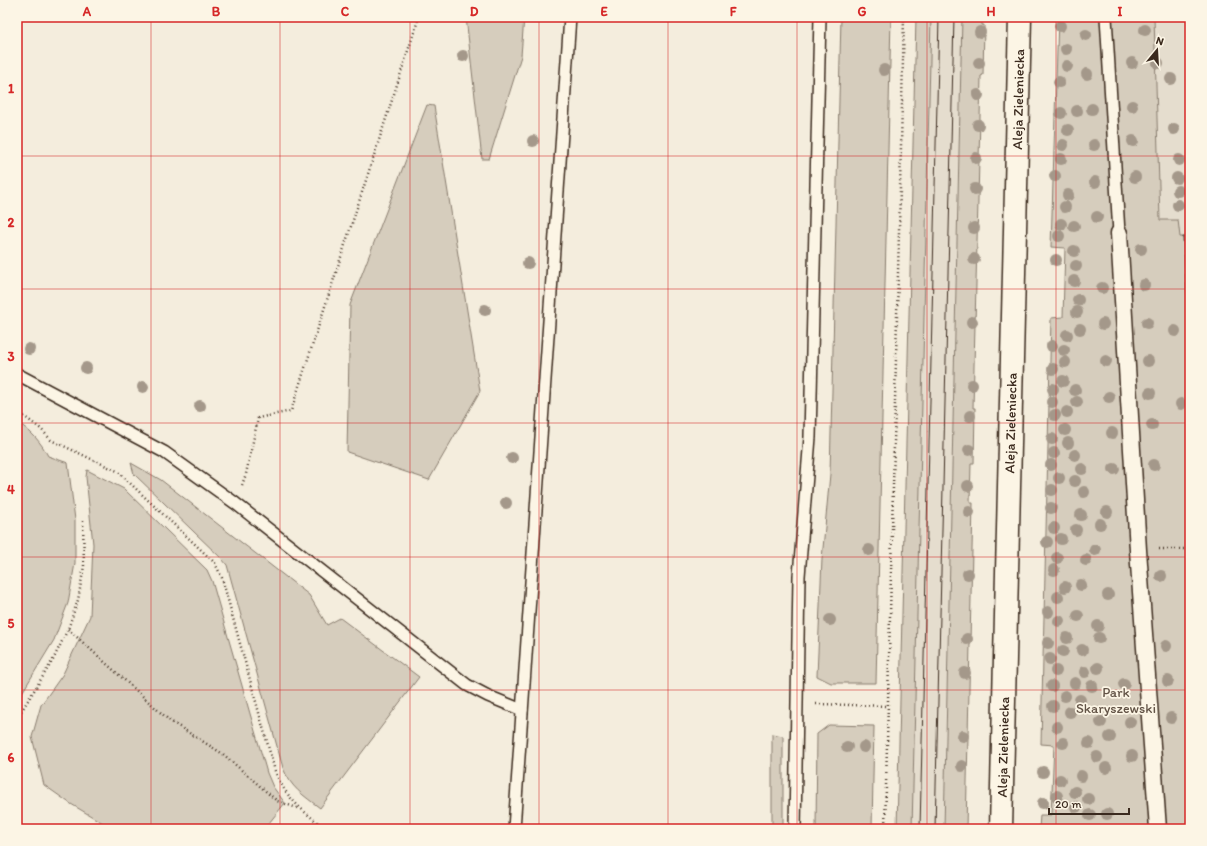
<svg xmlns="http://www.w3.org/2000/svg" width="1207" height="846" font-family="Itim,sans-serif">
	<rect width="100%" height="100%" fill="#f4eddd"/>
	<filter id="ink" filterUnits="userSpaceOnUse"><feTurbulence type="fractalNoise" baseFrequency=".025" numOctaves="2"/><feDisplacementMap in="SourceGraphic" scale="8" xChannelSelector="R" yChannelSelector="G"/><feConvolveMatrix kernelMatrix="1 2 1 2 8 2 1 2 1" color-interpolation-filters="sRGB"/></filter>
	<g filter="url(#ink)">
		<g fill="#e5ddce">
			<polygon points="931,17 962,17 944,829 912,829"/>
			<polygon points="1154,17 1190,17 1190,328 1183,237 1180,238 1160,221"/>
		</g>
		<g fill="#d6cdbd" stroke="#887c6e">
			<polygon points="466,17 524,17 521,56 489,159 482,159"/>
			<polygon points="841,17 891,17 876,683 831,683 817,676 822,559 830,474"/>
			<polygon points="916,17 931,17 912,829 897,829"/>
			<polygon points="962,17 982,17 982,25 984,25 983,75 981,76 973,408 975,408 974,463 971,463 970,503 973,503 966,829 944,829"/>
			<polygon points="1058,17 1154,17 1160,220 1178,220 1180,237 1183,237 1190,328 1190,829 1039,829 1040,815 1051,815 1054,745 1041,744 1051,318 1063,317 1065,248 1051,247"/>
			<polygon points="427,105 434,106 480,391 429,480 347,452 350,305"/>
			<path d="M17,422C31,431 41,442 48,456L68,463L75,520V563L68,603L54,640L17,701Z"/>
			<path d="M131,463L161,480L309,595L327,625L340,618L419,677L320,808C303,795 291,788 283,768L227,565L222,559L134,474Z"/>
			<polygon points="87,470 124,489 207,570 212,581 267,773 273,787 285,803 265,828 266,829 113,829 71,804 44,785 32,737 41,705 63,674 90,616 93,544 86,477"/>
			<polygon points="829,725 874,726 872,829 816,829 817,734"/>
			<polygon points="772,734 783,736 783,829 772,829"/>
		</g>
		<polygon fill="#c3b9aa" stroke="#3b2a1e" points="1183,237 1190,237 1190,328"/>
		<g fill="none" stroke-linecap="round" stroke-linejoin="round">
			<g stroke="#3b2a1e" stroke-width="14">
				<g id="service">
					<polyline points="1106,17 1119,233"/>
					<polyline points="17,374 164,452 235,503 467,685 488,696 522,710"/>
					<polyline points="514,829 570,17"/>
					<polyline points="795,829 799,576 810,437 820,17"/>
				</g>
			</g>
			<g stroke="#3b2a1e" stroke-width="19">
				<polyline id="pedestrian" points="1119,233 1138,550 1158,829"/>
			</g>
			<g stroke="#3b2a1e" stroke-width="25">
				<g id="tertiary">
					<path id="s1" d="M1001,829L1020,17"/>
				</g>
			</g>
			<g stroke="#3b2a1e" stroke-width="2.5" stroke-dasharray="1 3" stroke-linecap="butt">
				<path d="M17,411L41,429L51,440L117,471L215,563L222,578L275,771C286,799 303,811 326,829"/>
				<polyline points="242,485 246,474 258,418 291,411 419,17"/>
				<polyline points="1159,549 1190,549"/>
				<polyline points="68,629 170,721 223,754 277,801 300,809"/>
				<polyline points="816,704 887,706"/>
				<polyline points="17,718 53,660 68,629 78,600 84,566 83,521"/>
				<polyline points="885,829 904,17"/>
			</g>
			<use href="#service" stroke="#fcf5e5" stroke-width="11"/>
			<use href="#pedestrian" stroke="#fcf5e5" stroke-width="16"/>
			<use href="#tertiary" stroke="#fcf5e5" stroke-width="22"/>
			<g stroke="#3b2a1e" stroke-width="1">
				<polyline points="920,829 939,17"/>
				<polyline points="935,829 954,17"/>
			</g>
		</g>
		<g fill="#a4988a">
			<circle cx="1060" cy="26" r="6"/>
			<circle cx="1145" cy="30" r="6"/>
			<circle cx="980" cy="32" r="6"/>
			<circle cx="1086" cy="35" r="6"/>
			<circle cx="1066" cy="49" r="6"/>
			<circle cx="463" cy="56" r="6"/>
			<circle cx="979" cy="63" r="6"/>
			<circle cx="1132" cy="63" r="6"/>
			<circle cx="1158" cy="63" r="6"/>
			<circle cx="1067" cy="66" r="6"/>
			<circle cx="884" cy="70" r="6"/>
			<circle cx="1087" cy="74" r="6"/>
			<circle cx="1171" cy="79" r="6"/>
			<circle cx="1059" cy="82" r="6"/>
			<circle cx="978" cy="95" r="6"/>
			<circle cx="1132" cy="106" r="6"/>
			<circle cx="1092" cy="109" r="6"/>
			<circle cx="1077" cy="111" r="6"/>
			<circle cx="1061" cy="113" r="6"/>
			<circle cx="978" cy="125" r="6"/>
			<circle cx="1174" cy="129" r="6"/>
			<circle cx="1068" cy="130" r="6"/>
			<circle cx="533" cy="141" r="6"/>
			<circle cx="1133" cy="141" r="6"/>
			<circle cx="1063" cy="145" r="6"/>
			<circle cx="1094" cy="145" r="6"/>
			<circle cx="976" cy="158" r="6"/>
			<circle cx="1061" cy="159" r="6"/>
			<circle cx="1179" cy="160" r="6"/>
			<circle cx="1055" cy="176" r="6"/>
			<circle cx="1135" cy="177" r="6"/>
			<circle cx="1177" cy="178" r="6"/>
			<circle cx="1095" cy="182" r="6"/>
			<circle cx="975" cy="189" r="6"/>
			<circle cx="1178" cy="191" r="6"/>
			<circle cx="1068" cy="195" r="6"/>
			<circle cx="1178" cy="205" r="6"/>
			<circle cx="1065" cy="207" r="6"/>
			<circle cx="1097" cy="217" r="6"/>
			<circle cx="1061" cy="224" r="6"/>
			<circle cx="1074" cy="226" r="6"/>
			<circle cx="974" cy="228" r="6"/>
			<circle cx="1059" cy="236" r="6"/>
			<circle cx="1141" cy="249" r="6"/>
			<circle cx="1074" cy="251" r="6"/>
			<circle cx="974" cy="259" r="6"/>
			<circle cx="1056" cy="260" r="6"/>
			<circle cx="528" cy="263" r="6"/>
			<circle cx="1076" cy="266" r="6"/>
			<circle cx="1074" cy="281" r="6"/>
			<circle cx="1144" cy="285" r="6"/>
			<circle cx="1102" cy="288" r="6"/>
			<circle cx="1078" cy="300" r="6"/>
			<circle cx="485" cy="310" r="6"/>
			<circle cx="1077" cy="312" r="6"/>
			<circle cx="972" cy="322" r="6"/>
			<circle cx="1147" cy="323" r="6"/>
			<circle cx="1103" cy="324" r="6"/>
			<circle cx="1080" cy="329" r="6"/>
			<circle cx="1175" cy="331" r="6"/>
			<circle cx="1067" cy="335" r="6"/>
			<circle cx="1052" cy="346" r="6"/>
			<circle cx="29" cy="349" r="6"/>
			<circle cx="1064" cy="350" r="6"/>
			<circle cx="1106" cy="361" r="6"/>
			<circle cx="1148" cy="361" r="6"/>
			<circle cx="1065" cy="362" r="6"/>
			<circle cx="86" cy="368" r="6"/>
			<circle cx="1053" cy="369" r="6"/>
			<circle cx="1063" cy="381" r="6"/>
			<circle cx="972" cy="385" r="6"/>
			<circle cx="143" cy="387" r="6"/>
			<circle cx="1053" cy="389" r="6"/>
			<circle cx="1075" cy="390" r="6"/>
			<circle cx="1150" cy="393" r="6"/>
			<circle cx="1109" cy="397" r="6"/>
			<circle cx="1052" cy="402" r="6"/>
			<circle cx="1077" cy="402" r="6"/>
			<circle cx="1181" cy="404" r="6"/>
			<circle cx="200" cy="406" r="6"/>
			<circle cx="1067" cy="412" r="6"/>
			<circle cx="1055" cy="415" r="6"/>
			<circle cx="970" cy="416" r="6"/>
			<circle cx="1152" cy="425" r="6"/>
			<circle cx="1065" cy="430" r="6"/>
			<circle cx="1112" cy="433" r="6"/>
			<circle cx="1052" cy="439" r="6"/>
			<circle cx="1068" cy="443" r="6"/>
			<circle cx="969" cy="450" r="6"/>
			<circle cx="1054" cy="453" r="6"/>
			<circle cx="1075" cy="455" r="6"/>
			<circle cx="512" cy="458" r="6"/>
			<circle cx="1051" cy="465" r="6"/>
			<circle cx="1154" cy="465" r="6"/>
			<circle cx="1082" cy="469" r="6"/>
			<circle cx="1114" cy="469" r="6"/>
			<circle cx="1059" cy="478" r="6"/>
			<circle cx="1075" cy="481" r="6"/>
			<circle cx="968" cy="486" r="6"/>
			<circle cx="1052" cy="490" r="6"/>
			<circle cx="1084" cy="492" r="6"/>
			<circle cx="506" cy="503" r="6"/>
			<circle cx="1051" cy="508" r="6"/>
			<circle cx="969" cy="512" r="6"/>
			<circle cx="1107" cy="512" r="6"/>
			<circle cx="1081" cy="515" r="6"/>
			<circle cx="1100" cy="524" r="6"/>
			<circle cx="1054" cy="528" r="6"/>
			<circle cx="1076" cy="530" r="6"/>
			<circle cx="1061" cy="539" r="6"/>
			<circle cx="1047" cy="542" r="6"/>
			<circle cx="869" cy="550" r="6"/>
			<circle cx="1095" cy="550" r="6"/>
			<circle cx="1057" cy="558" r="6"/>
			<circle cx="1086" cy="560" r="6"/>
			<circle cx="1054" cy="570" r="6"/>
			<circle cx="968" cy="574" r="6"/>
			<circle cx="1161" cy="576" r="6"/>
			<circle cx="1081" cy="585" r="6"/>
			<circle cx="1065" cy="587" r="6"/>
			<circle cx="1108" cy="595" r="6"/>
			<circle cx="1058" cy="597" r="6"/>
			<circle cx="1048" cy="612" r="6"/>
			<circle cx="1078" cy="616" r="6"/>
			<circle cx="830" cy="620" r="6"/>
			<circle cx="1059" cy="621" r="6"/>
			<circle cx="1098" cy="626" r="6"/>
			<circle cx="1067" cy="638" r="6"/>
			<circle cx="1099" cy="638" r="6"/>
			<circle cx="967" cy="639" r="6"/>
			<circle cx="1048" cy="643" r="6"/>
			<circle cx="1166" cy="646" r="6"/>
			<circle cx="1082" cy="650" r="6"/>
			<circle cx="1063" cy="651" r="6"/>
			<circle cx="1050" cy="659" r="6"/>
			<circle cx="1098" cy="668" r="6"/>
			<circle cx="1056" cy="671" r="6"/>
			<circle cx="1085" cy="672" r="6"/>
			<circle cx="965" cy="673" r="6"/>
			<circle cx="1168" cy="681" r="6"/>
			<circle cx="1075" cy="683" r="6"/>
			<circle cx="1124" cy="684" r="6"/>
			<circle cx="1052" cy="686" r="6"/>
			<circle cx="1092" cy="686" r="6"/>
			<circle cx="1065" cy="696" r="6"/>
			<circle cx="1080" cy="700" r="6"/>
			<circle cx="1053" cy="706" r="6"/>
			<circle cx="1070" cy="712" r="6"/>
			<circle cx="1171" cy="718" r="6"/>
			<circle cx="1101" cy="722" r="6"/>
			<circle cx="1130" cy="722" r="6"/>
			<circle cx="1057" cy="727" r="6"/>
			<circle cx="963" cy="736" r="6"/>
			<circle cx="1110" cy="737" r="6"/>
			<circle cx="1063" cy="743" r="6"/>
			<circle cx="1089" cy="743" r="6"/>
			<circle cx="847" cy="747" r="6"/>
			<circle cx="864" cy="747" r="6"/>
			<circle cx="1132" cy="756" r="6"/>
			<circle cx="1097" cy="757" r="6"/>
			<circle cx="962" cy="766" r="6"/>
			<circle cx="1106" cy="768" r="6"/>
			<circle cx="1043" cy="772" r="6"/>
			<circle cx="1081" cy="776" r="6"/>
			<circle cx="1060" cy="780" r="6"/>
			<circle cx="1075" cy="792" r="6"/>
			<circle cx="1057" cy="796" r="6"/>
			<circle cx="1088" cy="799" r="6"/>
			<circle cx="1043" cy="803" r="6"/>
			<circle cx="1076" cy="807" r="6"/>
			<circle cx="1107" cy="814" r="6"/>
			<circle cx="1090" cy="815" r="6"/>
		</g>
	</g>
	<path fill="none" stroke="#d62828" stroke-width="1" stroke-opacity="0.55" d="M151,17V829M280,17V829M410,17V829M539,17V829M668,17V829M797,17V829M927,17V829M1056,17V829M17,156H1190M17,289H1190M17,423H1190M17,557H1190M17,690H1190"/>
	<g text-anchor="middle" stroke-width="3.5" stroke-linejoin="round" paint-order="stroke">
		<g font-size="14" fill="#3b2a1e" stroke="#fcf5e5">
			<text dy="5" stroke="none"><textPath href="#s1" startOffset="730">Aleja Zieleniecka</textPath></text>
			<text dy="5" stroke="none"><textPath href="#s1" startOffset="406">Aleja Zieleniecka</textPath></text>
			<text dy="5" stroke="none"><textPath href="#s1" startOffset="82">Aleja Zieleniecka</textPath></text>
		</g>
		<g font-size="14" fill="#625346" stroke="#fcf5e5">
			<text x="1116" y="697">Park<tspan x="1116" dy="16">Skaryszewski</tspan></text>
		</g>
	</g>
	<rect width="1207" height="846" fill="none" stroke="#fcf5e5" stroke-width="44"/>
	<g transform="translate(1157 50) rotate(18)" stroke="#fcf5e5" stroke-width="3" paint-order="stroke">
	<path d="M0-3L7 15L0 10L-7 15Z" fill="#3b2a1e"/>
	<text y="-6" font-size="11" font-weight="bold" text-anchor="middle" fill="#3b2a1e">N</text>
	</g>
	<path d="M1049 808v6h80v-6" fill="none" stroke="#3b2a1e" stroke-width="2"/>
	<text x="1055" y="808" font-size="12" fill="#3b2a1e" stroke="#fcf5e5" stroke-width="3" paint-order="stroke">20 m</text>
	<rect x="22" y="22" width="1163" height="802" fill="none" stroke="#d62828" stroke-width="1.5"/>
	<g font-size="13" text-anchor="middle" font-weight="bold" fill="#d62828">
		<text x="87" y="16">A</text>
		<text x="216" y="16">B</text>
		<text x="345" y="16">C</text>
		<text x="474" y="16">D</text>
		<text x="604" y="16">E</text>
		<text x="733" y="16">F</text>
		<text x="862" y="16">G</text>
		<text x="991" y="16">H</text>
		<text x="1120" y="16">I</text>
		<text x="11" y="93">1</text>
		<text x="11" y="227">2</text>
		<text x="11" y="361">3</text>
		<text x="11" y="494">4</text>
		<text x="11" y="628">5</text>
		<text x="11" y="762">6</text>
	</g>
</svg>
